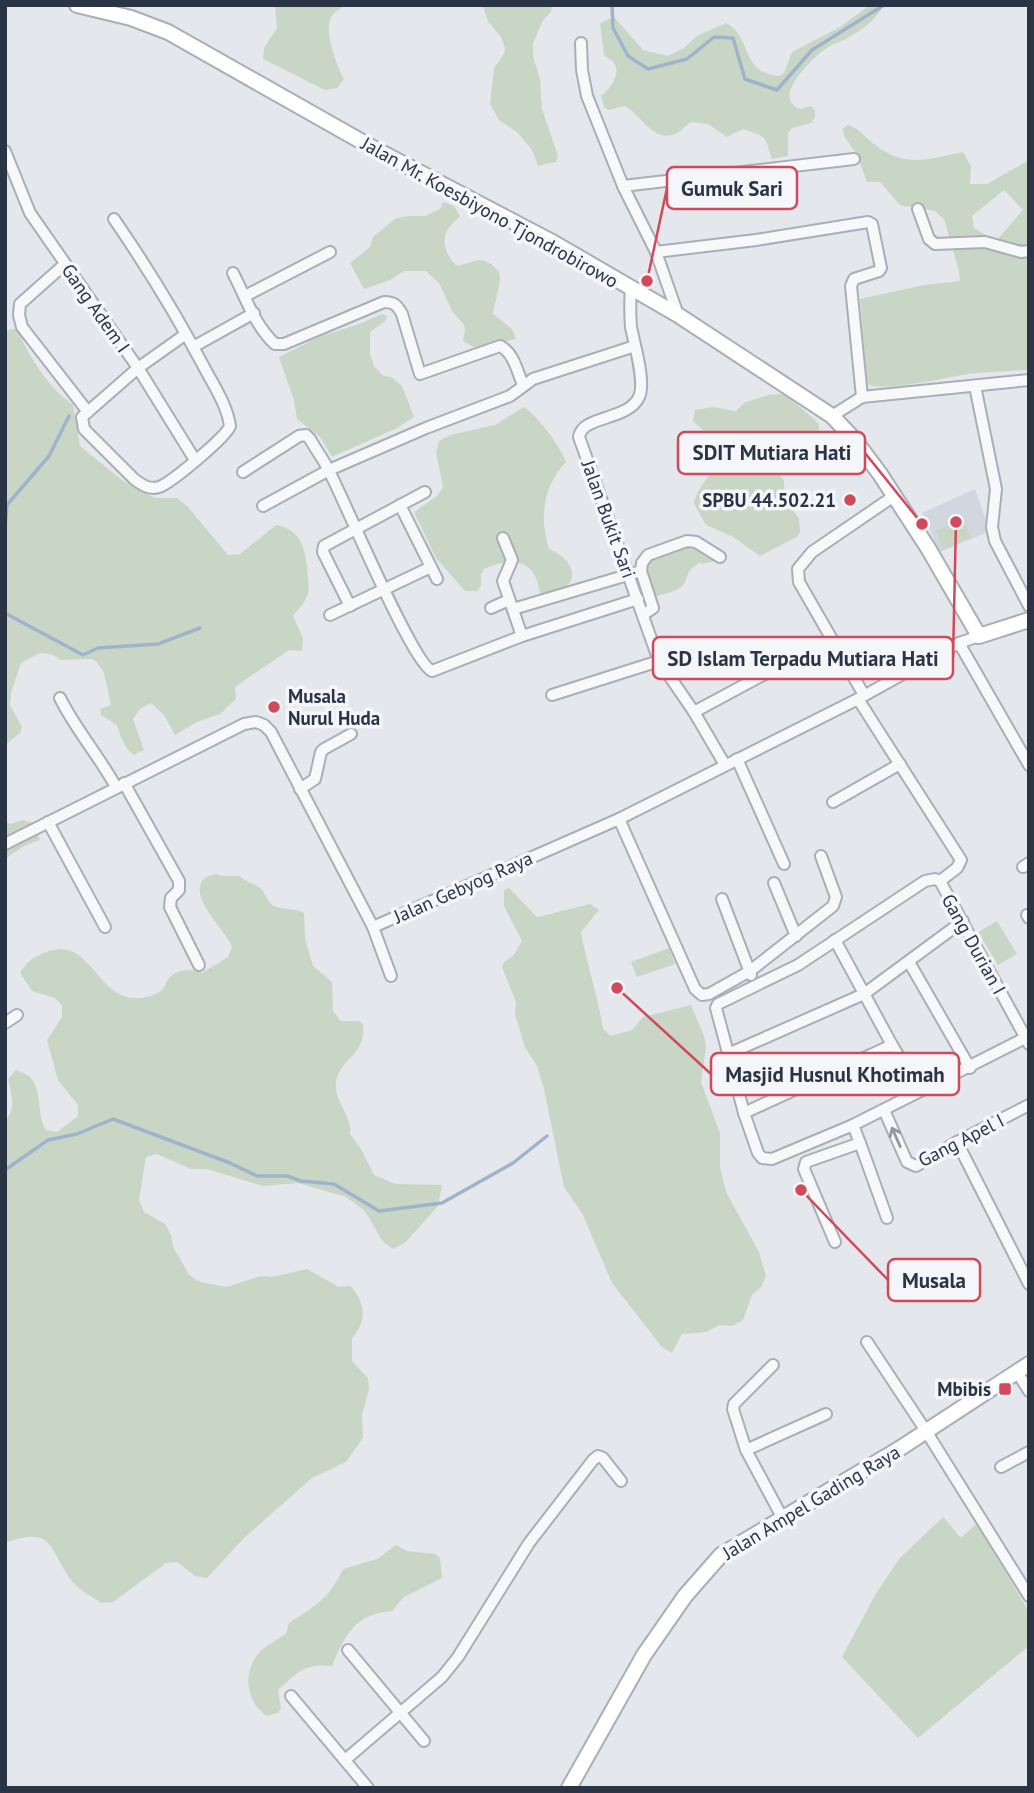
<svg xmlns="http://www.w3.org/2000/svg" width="1034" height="1793" font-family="'PT Sans',sans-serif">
	<rect width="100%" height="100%" fill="#e4e7ec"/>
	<polygon fill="#d2d6de" points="975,489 990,531 940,552 922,513"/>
	<g fill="#c9d6c5" fill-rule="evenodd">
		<path d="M275,5H346C339,9 333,12 330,20C325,34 337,67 344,79L337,88L325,90L263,59L264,48L277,28Z"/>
		<polygon points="479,5 552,5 551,12 543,20 533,43 533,56 540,79 542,109 558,156 556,162 538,166 532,150 518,133 499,120 490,104 494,68 504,54 505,48 501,37 488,21 483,7"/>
		<path d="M870,5H883C878,20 856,34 842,41C837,43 832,44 827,48C813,57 770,98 800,109L811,106L815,110V117L811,123L792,128L788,133V156L772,159C764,134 768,138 743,129L727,137L708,124L691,122C685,126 679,134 672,135C652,140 640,114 625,106L608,110L604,107L601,96C609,90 622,74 614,63C614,62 605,56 604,55L600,23L614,17L643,50L668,56L684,48L697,36L726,23C753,37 739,72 779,76L784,73L792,52L840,27Z"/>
		<path d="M848,125C862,130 863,136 874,144C906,169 927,159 963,152L971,166L970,184H987L1029,160V370C1009,371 989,372 969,374C948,377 883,393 867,384L860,299L924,285L960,281L959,271L944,219L935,211L900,205L880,182H867L856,153L844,136L843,128ZM1004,190L1023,210L996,241L974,228L972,216Z"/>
		<path d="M443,202L454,206L460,216C457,220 451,224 448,229C440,240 447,258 457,266C464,265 472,261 479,260C486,259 499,268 500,276C501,281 494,307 493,314L512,329L516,339L477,349L463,341L465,330L464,325L452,311L439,283L426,271H404L390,280L364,289L350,263L370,247L373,237L395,219L407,216H425L440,209Z"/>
		<polygon points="382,314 387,316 385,321 370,332 370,354 374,366 382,375 393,378 402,386 414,417 397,428 332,457 320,437 297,419 294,400 279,357 321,336 359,324"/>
		<path d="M11,329H17C30,358 47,386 73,405L80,446L123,481L155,498H177L188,507L228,555L240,554L276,525C303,529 306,553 308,576C308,583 310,592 306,598C303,605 297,610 293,616L303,638L302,651L289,650L235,687L236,699L220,714L197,722L175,735L164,715L151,703L140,709L133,719L144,750L134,755C123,747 121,737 117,725L101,715L100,709L111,705L104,673L97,662L92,659L61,660L51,654L40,653L21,663L11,693L10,705L22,727L20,733L5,745V332Z"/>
		<path d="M780,394L786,395L815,420L819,424V430C796,442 784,442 777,469L784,481L785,498L799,519L800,532L797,537L760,556L733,537L706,525L694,504C697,483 728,463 714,441C709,433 699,428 693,421L695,410L713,407L736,411L744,403L768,395Z"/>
		<path d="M524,407C537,415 561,447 566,462C543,486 539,518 549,549C561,554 580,568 569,584C566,588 560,591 555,594L540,593C535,558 511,557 484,569L481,574V586L477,591H465L436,558L414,512L437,496L443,487L436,453L439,441L450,435L495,425Z"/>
		<polygon points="964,520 971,538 943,549 936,531"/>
		<path d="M679,536L717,558L716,561L701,564V562C683,572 691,574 683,585C678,592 662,594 654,597C643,564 645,550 679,536Z"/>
		<polygon points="22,820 33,823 40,840 24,846 5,859 5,822 11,824"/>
		<path d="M216,874L222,876H239C246,882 258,885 262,890C267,896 268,905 277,907C286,910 295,908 304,913L305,938L313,966L332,982L333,1011L341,1021H359L363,1024C366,1057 341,1056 336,1082C333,1100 353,1117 350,1134L361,1149L374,1175L395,1184L442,1185L438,1206L406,1242L393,1249L383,1242L365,1211L346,1197L298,1183L263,1186L207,1169H191L157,1154L146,1157L139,1200L144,1212L165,1224L171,1235L173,1247L190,1276L201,1282L226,1287L261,1276L272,1277L307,1269L339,1287L351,1286C365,1304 368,1320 352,1338V1361L368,1378L369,1390L362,1414L363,1438L346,1462L312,1478L244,1538L207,1578L195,1576L177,1562L166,1563L113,1602L101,1603C92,1596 77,1589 70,1579C48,1546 53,1526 5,1543V1121C17,1108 11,1094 8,1079L16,1070C48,1079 33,1108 46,1130L57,1132L78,1116V1105L58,1080L47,1040L62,1017V1005L55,998L32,991L20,973C28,961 30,959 44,953C86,934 94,988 127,997C138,1000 155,997 163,989C165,986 166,982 168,979C176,969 192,968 202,973L228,957L232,947C227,932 190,899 202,881C204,877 212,875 216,874Z"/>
		<path d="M509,888L537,917L590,904L599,910L581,932C587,965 598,996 603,1029L611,1036L632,1030L643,1017L691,1005L704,1036L706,1047L701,1082L720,1133V1167L723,1180L727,1194L759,1252L766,1276L761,1287L752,1295L743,1320L732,1326L720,1325L706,1332L682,1334L672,1353L662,1347L612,1283L583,1215L564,1187L544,1089L537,1066L525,1047L515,1014L516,1002L502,967L504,962L513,956L522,941L504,906V890Z"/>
		<polygon points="997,921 1017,954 998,965 978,932"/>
		<polygon points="669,948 675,964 637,977 631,962"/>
		<polygon points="943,1517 961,1538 977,1523 1029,1612 1029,1646 918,1738 842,1657 875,1595 899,1559"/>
		<path d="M396,1545L407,1551L435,1554L440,1558L442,1578L404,1597L392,1611C355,1614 345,1635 332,1666C304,1663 298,1672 278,1690L281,1708L278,1713L267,1716C244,1701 242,1667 263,1649C270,1643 279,1639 286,1634L289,1623C316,1605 329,1599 343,1569L377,1559Z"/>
	</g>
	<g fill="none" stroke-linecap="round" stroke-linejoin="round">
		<g stroke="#9fb4cc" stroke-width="3.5">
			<polyline points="612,5 613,28 628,56 648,69 687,59 714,37 733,38 745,79 777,90 812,50 884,5"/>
			<polyline points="5,529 7,505 49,456 69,416"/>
			<polyline points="5,613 83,655 98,648 158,644 200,628"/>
			<polyline points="5,1170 48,1140 77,1134 113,1119 230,1163 257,1176 287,1176 301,1181 334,1184 379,1211 442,1203 513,1163 547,1136"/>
		</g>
		<g stroke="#a9aeb7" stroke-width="14">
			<g id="street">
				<polyline points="581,43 582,70 587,96 623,186 656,252 678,315"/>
				<polyline points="5,151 30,213 138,368 195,460"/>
				<polyline points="623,186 854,159"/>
				<polyline points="918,209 929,239 935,244 985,242 1021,252 1029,251"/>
				<path d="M114,219C147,267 177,316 204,367C214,386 227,405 230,426C226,437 171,483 159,487C149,490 142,485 134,479L84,429L82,417L138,368L186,334"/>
				<polyline points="656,252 756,240 868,222 872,224 881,268 879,271 854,279 851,286 862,397 832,416"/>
				<polyline points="65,264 20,304 19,315 22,327 88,412"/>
				<path d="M233,273C245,296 255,326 275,344H284L384,302C394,302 397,305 402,314L420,374L500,346C514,353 517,371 523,385"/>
				<path d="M631,288C630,301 630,314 631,327C634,343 646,382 639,397C628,421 582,415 579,437L659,661L694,712L725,765"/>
				<polyline points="245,296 330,252"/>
				<polyline points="193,347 254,313"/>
				<polyline points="975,386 996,489 992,527 995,541 1029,606"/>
				<polyline points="862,397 1029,380"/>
				<path d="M243,472L299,436L306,435L310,439C316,450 324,460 329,471C345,501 412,663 432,671L522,636L638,599"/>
				<polyline points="400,505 437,579"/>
				<polyline points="263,506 329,470 426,428 510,396 533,379 635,346"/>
				<polyline points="503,538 512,560 503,581 522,636"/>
				<polyline points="641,571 653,608 643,615"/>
				<polyline points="350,606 323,552 324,546 425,492"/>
				<polyline points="491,608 509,600"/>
				<polyline points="513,609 641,571 642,563 648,555 687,541 696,542 720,557"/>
				<polyline points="330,615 431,567"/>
				<polyline points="959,643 1029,765"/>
				<polyline points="552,695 659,661"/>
				<polyline points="864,695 799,582 798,569 812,552 894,496"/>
				<path d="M60,698C76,730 99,756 116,787"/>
				<polyline points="858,699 961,860 957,868 940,881"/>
				<polyline points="694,712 787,662"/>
				<polyline points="737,759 784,864"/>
				<polyline points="124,783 179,881 179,890 171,898 170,907 199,965"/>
				<polyline points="300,789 315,779 321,752 324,749 351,734"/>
				<polyline points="833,802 900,764"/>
				<polyline points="619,819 695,989 702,995 709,994 750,971 833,906 836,897 821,856"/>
				<polyline points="48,822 105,927"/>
				<polyline points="5,844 244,724 256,722 264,725 271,732 373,927 619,819 858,699 959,643 979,636"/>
				<polyline points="1023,867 1029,863"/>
				<polyline points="940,881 1029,1044"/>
				<polyline points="774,883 796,936"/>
				<polyline points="722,899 751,975"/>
				<polyline points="1027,915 1029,918"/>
				<polyline points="373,927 391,976"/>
				<polyline points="835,940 892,1045 920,1091"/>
				<polyline points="909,962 970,1068"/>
				<polyline points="5,1023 17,1015"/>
				<polyline points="728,1054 864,994 963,921"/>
				<polyline points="884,1110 907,1162 916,1166 957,1142 1029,1105"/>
				<polyline points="744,1113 892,1045"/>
				<polyline points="853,1125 772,1159 762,1158 758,1153 744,1113 716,1008 718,1004 798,965 925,881 935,879 940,881"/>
				<polyline points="957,1142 1029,1284"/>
				<polyline points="860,1143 887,1218"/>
				<polyline points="835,1242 804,1169 806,1162 860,1143 853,1125 1029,1036"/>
				<polyline points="867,1342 926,1431 1029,1596"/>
				<polyline points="773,1365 734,1404 733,1409 746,1450 782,1517"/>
				<polyline points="1017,1372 1029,1391"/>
				<polyline points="746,1450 826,1414"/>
				<polyline points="1001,1467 1029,1452"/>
				<polyline points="348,1650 424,1741"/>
				<polyline points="291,1696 368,1788"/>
				<polyline points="345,1760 442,1677 458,1657 529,1543 593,1460 598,1456 603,1458 621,1481"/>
			</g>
		</g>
		<g stroke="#a9aeb7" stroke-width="18">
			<g id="secondary">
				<polyline points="77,5 131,18 168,32 373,148 554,243 678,315 832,416 853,438 880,474 928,548 979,636 1029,620"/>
				<polyline points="569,1788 644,1655 685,1596 721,1555 899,1449 1029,1364"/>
			</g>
		</g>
		<use href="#street" stroke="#f7f8fa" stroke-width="10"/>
		<use href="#secondary" stroke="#fff" stroke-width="14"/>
	</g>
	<defs><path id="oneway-shaft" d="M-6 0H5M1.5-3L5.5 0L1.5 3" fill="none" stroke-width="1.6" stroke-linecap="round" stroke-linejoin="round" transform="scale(1.75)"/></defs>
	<use stroke="#9196a0" href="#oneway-shaft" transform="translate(896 1137) rotate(-114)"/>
	<g fill="#d1495b" stroke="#f4f6f9" stroke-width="2.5">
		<circle cx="850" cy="500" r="7"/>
		<circle cx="274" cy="707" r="7"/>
		<rect x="998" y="1382" width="14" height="14" rx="3.5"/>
	</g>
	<g text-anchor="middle" stroke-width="7" stroke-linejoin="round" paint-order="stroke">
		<g font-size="19" fill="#2b3445" stroke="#f4f6f9">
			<text transform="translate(490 212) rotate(29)" y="7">Jalan Mr. Koesbiyono Tjondrobirowo</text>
			<text transform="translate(96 308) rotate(55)" y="7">Gang Adem I</text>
			<text transform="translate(609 519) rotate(70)" y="7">Jalan Bukit Sari</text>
			<text transform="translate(463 887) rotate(-24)" y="7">Jalan Gebyog Raya</text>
			<text transform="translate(974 944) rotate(61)" y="7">Gang Durian I</text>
			<text transform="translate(961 1140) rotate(-27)" y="7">Gang Apel I</text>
			<text transform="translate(811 1502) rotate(-31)" y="7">Jalan Ampel Gading Raya</text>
		</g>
		<g font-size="19" font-weight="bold" fill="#2b3445" stroke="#f4f6f9" text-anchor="end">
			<text x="836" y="507">SPBU 44.502.21</text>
			<text x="288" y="703" text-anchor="start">Musala<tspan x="288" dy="22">Nurul Huda</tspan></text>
			<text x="991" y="1396">Mbibis</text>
		</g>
	</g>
	<path fill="none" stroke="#d1495b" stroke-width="2.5" d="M647 281L667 188M922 524L865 453M956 522L953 658M617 988L711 1074M801 1190L888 1280"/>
	<g fill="#d1495b" stroke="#f4f6f9" stroke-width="2.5">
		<circle cx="647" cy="281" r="7"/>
		<circle cx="922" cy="524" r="7"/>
		<circle cx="956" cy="522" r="7"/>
		<circle cx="617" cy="988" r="7"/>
		<circle cx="801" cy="1190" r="7"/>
	</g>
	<g fill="#f4f6f9" stroke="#d1495b" stroke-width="2.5">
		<rect x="667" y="167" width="130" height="42" rx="7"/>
		<rect x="678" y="432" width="187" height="42" rx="7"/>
		<rect x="653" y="637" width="300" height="42" rx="7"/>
		<rect x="711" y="1053" width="248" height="42" rx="7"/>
		<rect x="888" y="1259" width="92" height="42" rx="7"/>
	</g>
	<g font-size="21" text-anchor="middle" font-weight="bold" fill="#2b3445">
		<text x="732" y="196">Gumuk Sari</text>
		<text x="772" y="460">SDIT Mutiara Hati</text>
		<text x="803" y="666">SD Islam Terpadu Mutiara Hati</text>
		<text x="835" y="1082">Masjid Husnul Khotimah</text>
		<text x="934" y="1288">Musala</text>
	</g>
	<rect width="1034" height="1793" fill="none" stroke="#2b3445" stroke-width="14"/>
</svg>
